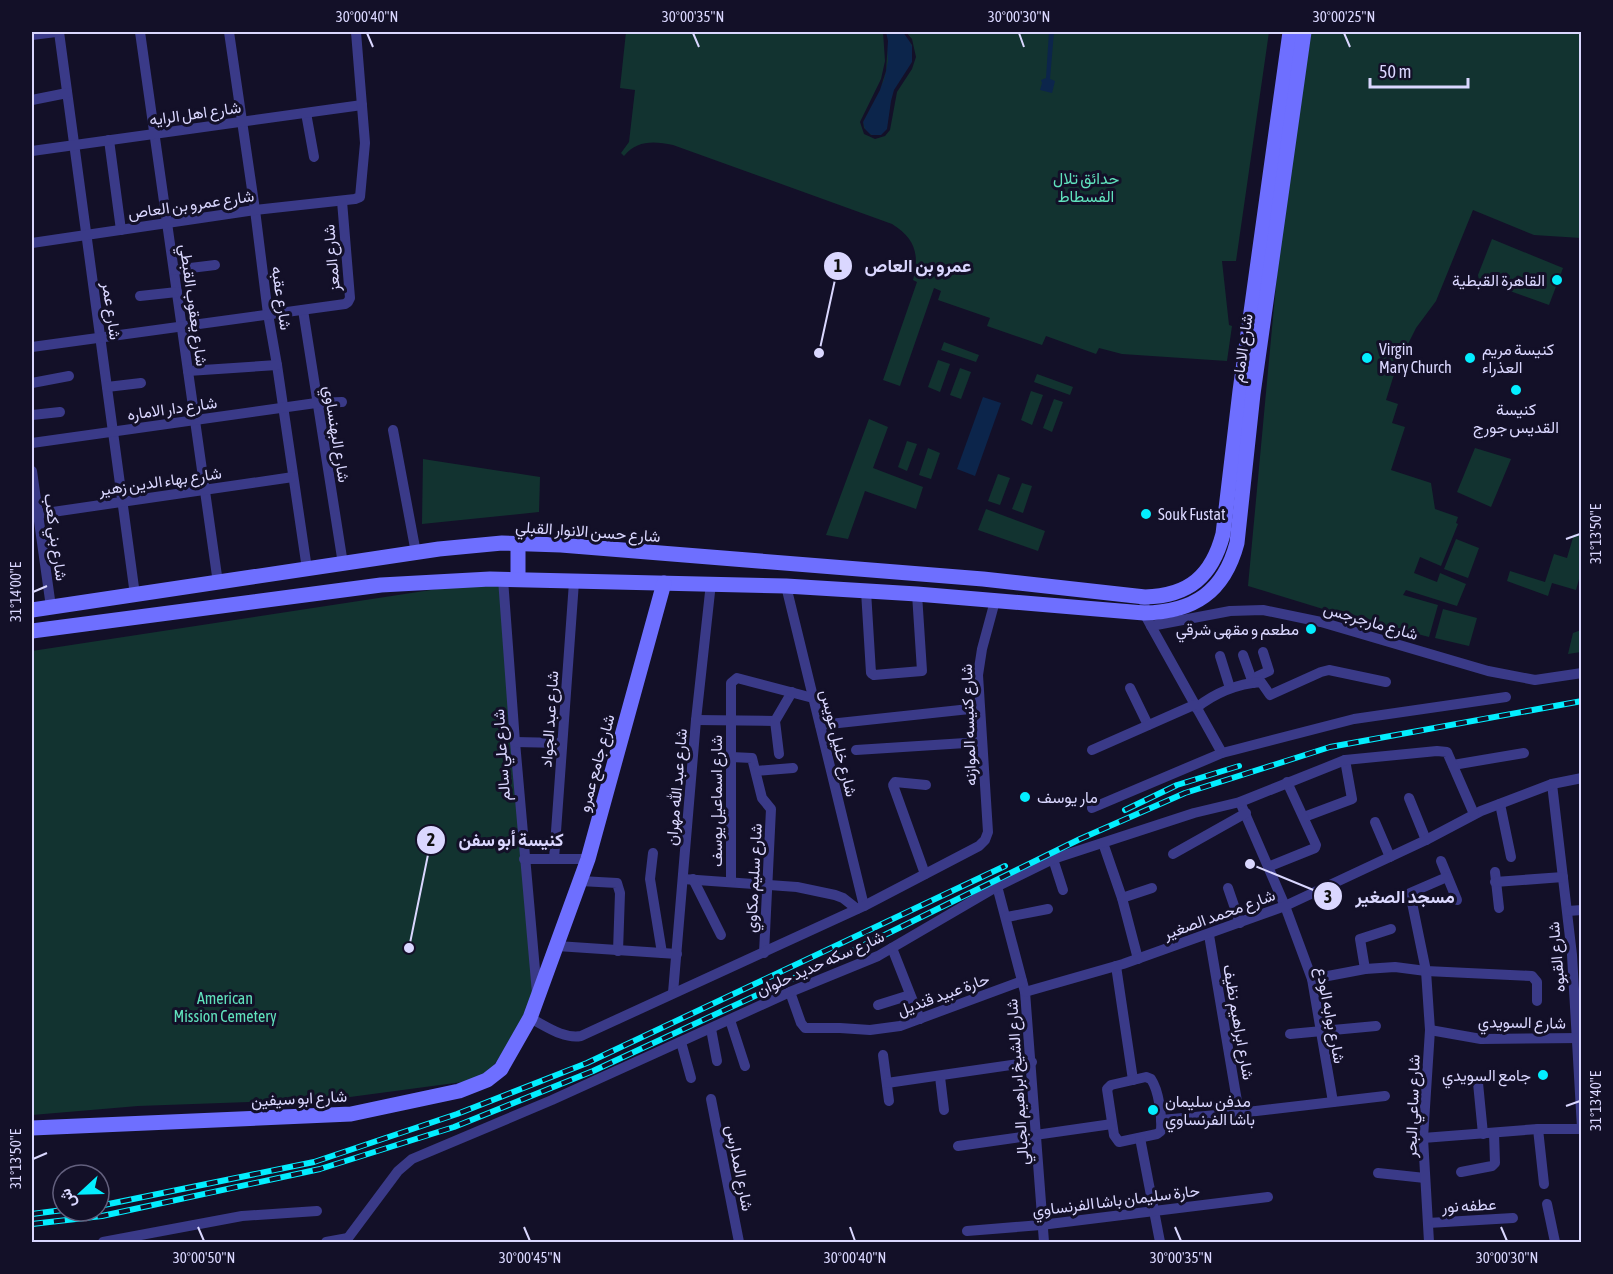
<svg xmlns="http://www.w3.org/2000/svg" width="1613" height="1274" font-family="'Asap Condensed',Vazirmatn,sans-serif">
	<rect width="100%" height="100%" fill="#131028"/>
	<g fill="#123330">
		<path d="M626,32H1269L1236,261H1222L1229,325L1232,326L1227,361L1122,354L1099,348L1096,354L1046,336L1042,345L987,326L990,318L938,300L941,291L934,288L900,386L883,380L917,282L913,280C920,255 915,238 892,224L673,145C654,141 637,140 624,156L621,153L629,142L635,90L620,88Z"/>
		<polygon points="1311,32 1581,32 1581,238 1534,235 1473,210 1436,301 1416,328 1396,368 1386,400 1398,404 1392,423 1405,427 1391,470 1431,483 1435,509 1458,517 1456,523 1458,524 1441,566 1420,557 1414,573 1437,582 1440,573 1466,584 1457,606 1406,590 1403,595 1438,605 1429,637 1323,609 1248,586 1280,242"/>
		<polygon points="1492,239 1563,268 1549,305 1479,280 1478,275"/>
		<polygon points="944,342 979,355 976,362 941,350"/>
		<polygon points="938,360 950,364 940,392 928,387"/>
		<polygon points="960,368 971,372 961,399 950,395"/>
		<polygon points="1037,374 1073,387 1070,395 1034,382"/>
		<polygon points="1031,391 1043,395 1032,425 1021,420"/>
		<polygon points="1054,399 1063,402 1052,432 1043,428"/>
		<polygon points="869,419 888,427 873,468 923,487 916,509 865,491 848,539 826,535"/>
		<polygon points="907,441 917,444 907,471 898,467"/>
		<polygon points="928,448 940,453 931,479 919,475"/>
		<polygon points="1475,448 1511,459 1491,507 1457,492"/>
		<polygon points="423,459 540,477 539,512 422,524"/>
		<polygon points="998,474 1010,478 1000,505 988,501"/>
		<polygon points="1022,483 1032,486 1023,513 1012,509"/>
		<polygon points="986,509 1045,531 1038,551 978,530"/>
		<polygon points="1574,534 1582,536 1581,572 1576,590 1552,583 1548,596 1507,581 1510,571 1545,582 1554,554 1567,558"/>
		<polygon points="1456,539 1479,548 1468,578 1444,569"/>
		<polygon points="503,579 537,999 485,1079 335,1099 138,1106 32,1115 32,651"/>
		<polygon points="1443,609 1477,618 1469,646 1435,638"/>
		<polygon points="1581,630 1581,652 1568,654 1573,633"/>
	</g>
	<g fill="#0c254b">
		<path d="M886,32H903C909,39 914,46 913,57C912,71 897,83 892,98C889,108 892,127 884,134C878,138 871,135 866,132L863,122L884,80L888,61Z"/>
		<polygon points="1049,32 1054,32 1050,79 1055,81 1052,93 1040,90 1042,83 1041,80 1046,78"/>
		<polygon points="983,397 1001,403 975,476 957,469"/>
	</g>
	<polygon fill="#131028" points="883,32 886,32 888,41 886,71 880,90 863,122 864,128 871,135 881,135 887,129 891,101 894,90 912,62 912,45 903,32 906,32 912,39 916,57 912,69 897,92 890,130 885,136 875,139 864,134 860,122 881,79 885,61"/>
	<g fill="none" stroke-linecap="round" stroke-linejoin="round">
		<g stroke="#3a3a88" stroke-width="10">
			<polyline points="59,32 135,595"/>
			<polyline points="140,32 218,583"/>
			<polyline points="229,32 255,210 268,314 277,365 307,569"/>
			<polyline points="32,35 56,32"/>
			<polyline points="32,100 67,93"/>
			<polyline points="306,113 314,157"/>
			<polyline points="109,140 121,230"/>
			<polyline points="32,151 362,105"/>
			<polyline points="32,243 255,210 355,199 360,197 365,143 356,32"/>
			<polyline points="174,270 215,265"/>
			<polyline points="140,296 177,292"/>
			<polyline points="303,310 343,564"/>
			<polyline points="32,347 345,304 348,302 350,298 342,201"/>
			<polyline points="188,371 277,365"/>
			<polyline points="32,383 69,376"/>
			<polyline points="107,387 141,383"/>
			<polyline points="32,415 60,412"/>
			<polyline points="393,430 416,553"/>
			<polyline points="32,443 316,403 342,402"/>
			<polyline points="32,471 51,607"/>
			<polyline points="32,515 293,477"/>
			<polyline points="503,579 515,742 537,993"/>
			<polyline points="786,586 864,906"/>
			<polyline points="866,591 871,673 874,675 922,671 917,594"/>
			<polyline points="1145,597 1144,613 1151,626 1222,753"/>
			<polyline points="1151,626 1230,611 1263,610 1321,622 1488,671 1535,680 1582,673"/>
			<polyline points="1243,655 1253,683"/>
			<polyline points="1220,656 1230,688"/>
			<polyline points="1259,682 1258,676 1269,671 1263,652"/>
			<polyline points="1130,688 1148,725"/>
			<path d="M1196,708C1216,692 1236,684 1261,682L1270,695L1321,672L1329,670L1386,682"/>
			<polyline points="696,720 775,721"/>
			<polyline points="820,725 979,708"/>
			<polyline points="515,742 562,743"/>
			<polyline points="856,750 981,742"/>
			<polyline points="1092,750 1194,705"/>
			<polyline points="779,754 775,721 792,692"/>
			<polyline points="731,757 752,758 762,798 771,809 764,953"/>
			<polyline points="1453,765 1524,753"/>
			<polyline points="756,771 793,768"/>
			<polyline points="1552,784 1572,955 1582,1128"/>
			<polyline points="1409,798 1426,840"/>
			<polyline points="1240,802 1285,906 1312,979 1333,1102"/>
			<polyline points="1500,804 1511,857"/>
			<polyline points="1092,808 1222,753 1234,750 1354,719 1506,697"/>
			<polyline points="1304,817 1352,799 1345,760"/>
			<polyline points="1375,822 1390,857"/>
			<polyline points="1103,843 1122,898 1138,959"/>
			<polyline points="653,853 650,879 662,953"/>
			<polyline points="1173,854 1246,813"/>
			<polyline points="524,859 588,859"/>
			<polyline points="554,859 574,582"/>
			<polyline points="1053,859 1063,890"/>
			<polyline points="1441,861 1457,900"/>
			<polyline points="1268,867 1315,848 1316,845 1287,782"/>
			<polyline points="1495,872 1499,908"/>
			<polyline points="925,874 893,785 895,782 926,785"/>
			<polyline points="683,879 797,887 835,895 843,898 857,909"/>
			<polyline points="693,879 721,935"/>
			<polyline points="580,881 617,883 620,893 618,951"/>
			<polyline points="731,882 731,683 737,678 813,698"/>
			<polyline points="1495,882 1563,877"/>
			<polyline points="997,886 1025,992 1044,1242"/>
			<polyline points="1228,888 1240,923"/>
			<polyline points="1122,898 1152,888"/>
			<polyline points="1568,911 1582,910"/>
			<polyline points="1007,917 1048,909"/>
			<polyline points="1209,935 1239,1113"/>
			<polyline points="557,946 677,954"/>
			<polyline points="892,948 920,1019"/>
			<polyline points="1116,966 1133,1080"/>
			<polyline points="1365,969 1360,939 1391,929"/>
			<polyline points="1312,979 1365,969 1395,967 1426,971 1532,976 1537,982 1537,1001"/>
			<polyline points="790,992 801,1023 805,1028 840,1028 870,1030 900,1026 1022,981"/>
			<polyline points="1025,992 1123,964 1285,906 1426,840 1481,811 1552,784 1582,778"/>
			<polyline points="673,993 696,720 711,583"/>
			<polyline points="878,1005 910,995"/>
			<path d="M530,1018C546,1026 563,1039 581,1036L864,906L979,846L985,840L988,832L978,675L982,649L995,601"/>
			<polyline points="730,1020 745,1066"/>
			<polyline points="711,1029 717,1061"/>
			<polyline points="1430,1030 1481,1039 1582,1038"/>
			<polyline points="1290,1034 1376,1026"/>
			<polyline points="681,1042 691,1078"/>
			<polyline points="883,1055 889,1101"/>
			<polyline points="940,1077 944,1110"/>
			<path d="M1146,1077L1151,1079C1159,1091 1162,1116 1161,1131L1157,1134L1119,1142L1114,1135L1107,1089L1111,1085Z"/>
			<polyline points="887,1083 1032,1062"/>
			<polyline points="1478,1083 1483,1134"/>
			<polyline points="711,1099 739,1242"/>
			<polyline points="1161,1120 1239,1113 1385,1096"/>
			<polyline points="1538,1129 1544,1184"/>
			<polyline points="1140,1138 1160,1242"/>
			<polyline points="1423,1138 1538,1129 1582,1129"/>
			<polyline points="958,1146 1112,1124"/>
			<polyline points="1461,1172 1492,1166 1495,1163 1494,1133"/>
			<polyline points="1378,1173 1425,1178"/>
			<polyline points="1547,1204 1555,1242"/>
			<polyline points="1428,1223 1513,1218"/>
			<polyline points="967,1231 1041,1225 1268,1197"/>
			<polyline points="103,1242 242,1216 317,1211"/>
			<polyline points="326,1242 348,1238"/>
			<polyline points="345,1242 398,1171 412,1159 552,1100 790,992 878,956 998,886 1053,859 1194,813 1240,802 1345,760 1437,751 1447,752 1474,814"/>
			<polyline points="1429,1242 1423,1138 1430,1030 1426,971 1410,893 1447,877"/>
		</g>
		<g stroke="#6e6fff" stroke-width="15">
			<polyline points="518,579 518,544"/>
			<path d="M32,610L439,549L502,543L561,545L983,579L1145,597C1189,596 1212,576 1223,534L1240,391L1290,32"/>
			<path d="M32,631L381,585L490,579L786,586L917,594L1144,613C1194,612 1224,592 1237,543L1253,394L1304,32"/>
			<polyline points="32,1128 351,1114 459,1091 487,1080 501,1069 530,1018 588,859 664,583"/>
		</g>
		<g stroke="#03eeff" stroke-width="6">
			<g id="rail">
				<polyline points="1125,810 1177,785 1239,766"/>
				<polyline points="99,1206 314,1162 457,1114 587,1063 1005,866"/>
				<polyline points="32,1214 63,1210"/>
				<polyline points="32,1224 102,1216 320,1169 454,1127 593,1071 852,951 1080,839 1185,793 1330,747 1582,701"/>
			</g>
		</g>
		<use href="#rail" stroke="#131028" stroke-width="4" stroke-dasharray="11" stroke-linecap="butt"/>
	</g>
	<path fill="none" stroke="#dad7ff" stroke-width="2" d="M367,33L373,47M693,33L699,47M1019,33L1024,47M1344,33L1350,47M1566,539L1580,534M33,592L47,586M1566,1106L1580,1101M33,1159L47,1153M198,1227L204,1241M524,1227L530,1241M850,1227L855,1241M1175,1227L1181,1241M1501,1227L1507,1241"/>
	<g fill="#03eeff" stroke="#131028" stroke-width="2">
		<circle cx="1557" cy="280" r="6"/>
		<circle cx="1367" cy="358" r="6"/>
		<circle cx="1470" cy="358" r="6"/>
		<circle cx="1516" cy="390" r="6"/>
		<circle cx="1146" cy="514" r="6"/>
		<circle cx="1311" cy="629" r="6"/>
		<circle cx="1025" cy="797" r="6"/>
		<circle cx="1543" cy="1075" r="6"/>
		<circle cx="1153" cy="1110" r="6"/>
	</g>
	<g text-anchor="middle" stroke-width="6" stroke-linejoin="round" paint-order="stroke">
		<g font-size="16" fill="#dad7ff" stroke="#131028">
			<text transform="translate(195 113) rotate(-8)" y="6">شارع اهل الرايه</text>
			<text transform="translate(191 204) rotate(-8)" y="6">شارع عمرو بن العاص</text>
			<text transform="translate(331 258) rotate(-95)" y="6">شارع المعز</text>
			<text transform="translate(282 298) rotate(82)" y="6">شارع عقبه</text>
			<text transform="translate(194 305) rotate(82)" y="6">شارع يعقوب القبطي</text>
			<text transform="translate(112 311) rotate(82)" y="6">شارع عمر</text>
			<text transform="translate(1242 348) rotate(-82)" y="6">شارع الامام</text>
			<text transform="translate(172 408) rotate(-8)" y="6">شارع دار الاماره</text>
			<text transform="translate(337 434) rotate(81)" y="6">شارع البهنساوي</text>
			<text transform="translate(160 481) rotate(-8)" y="6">شارع بهاء الدين زهير</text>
			<text transform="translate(588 531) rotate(4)" y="6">شارع حسن الانوار القبلي</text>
			<text transform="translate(56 537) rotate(82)" y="6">شارع بني كعب</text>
			<text transform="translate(1371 621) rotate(16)" y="6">شارع مارجرجس</text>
			<text transform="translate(549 719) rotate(-86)" y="6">شارع عبد الجواد</text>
			<text transform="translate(968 725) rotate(-92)" y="6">شارع كنيسه الموازنه</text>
			<text transform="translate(839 743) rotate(76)" y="6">شارع خليل عويس</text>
			<text transform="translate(501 755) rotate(-94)" y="6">شارع علي سالم</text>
			<text transform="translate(596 763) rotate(-75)" y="6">شارع جامع عمرو</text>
			<text transform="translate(676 787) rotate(-85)" y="6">شارع عبد الله مهران</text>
			<text transform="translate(716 801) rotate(-90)" y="6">شارع اسماعيل يوسف</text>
			<text transform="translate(753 878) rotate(-87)" y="6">شارع سليم مكاوي</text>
			<text transform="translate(1219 914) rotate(-20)" y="6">شارع محمد الصغير</text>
			<text transform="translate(1556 957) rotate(-95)" y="6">شارع القبوه</text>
			<text transform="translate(820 963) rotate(-24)" y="6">شارع سكه حديد حلوان</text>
			<text transform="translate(943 994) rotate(-20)" y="6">حارة عبيد قنديل</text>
			<text transform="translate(1331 1015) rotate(79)" y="6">شارع بوابه الودع</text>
			<text transform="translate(1239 1022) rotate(80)" y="6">شارع ابراهيم نظيف</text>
			<text transform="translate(1522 1022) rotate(1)" y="6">شارع السويدي</text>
			<text transform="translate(1017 1082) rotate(-94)" y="6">شارع الشيخ ابراهيم الجبالي</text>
			<text transform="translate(299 1098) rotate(-3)" y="6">شارع ابو سيفين</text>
			<text transform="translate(1412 1106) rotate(-88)" y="6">شارع ساعي البحر</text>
			<text transform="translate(740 1168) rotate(79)" y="6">شارع المدارس</text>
			<text transform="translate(1116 1200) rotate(-7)" y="6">حارة سليمان باشا الفرنساوي</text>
			<text transform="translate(1469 1205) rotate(-3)" y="6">عطفه نور</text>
		</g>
		<g font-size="16" fill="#60e2bd" stroke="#131028">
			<text x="1086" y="184">حدائق تلال<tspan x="1086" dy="18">الفسطاط</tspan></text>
			<text x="225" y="1004">American<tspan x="225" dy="18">Mission Cemetery</tspan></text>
		</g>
		<g font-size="16" fill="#dad7ff" stroke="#131028" text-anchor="start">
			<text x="1545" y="286" text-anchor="end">القاهرة القبطية</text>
			<text x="1379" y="355">Virgin<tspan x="1379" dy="18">Mary Church</tspan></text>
			<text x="1482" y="355">كنيسة مريم<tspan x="1482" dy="18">العذراء</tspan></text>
			<text x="1516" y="415" text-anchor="middle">كنيسة<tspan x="1516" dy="18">القديس جورج</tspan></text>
			<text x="1158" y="520">Souk Fustat</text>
			<text x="1299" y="635" text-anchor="end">مطعم و مقهى شرقي</text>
			<text x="1037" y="803">مار يوسف</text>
			<text x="1531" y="1081" text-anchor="end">جامع السويدي</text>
			<text x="1165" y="1107">مدفن سليمان<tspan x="1165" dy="18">باشا الفرنساوي</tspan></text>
		</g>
	</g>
	<path fill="none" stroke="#dad7ff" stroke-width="2" d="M819 353L838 266M409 948L431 840M1250 864L1328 896"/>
	<g fill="#dad7ff" stroke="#131028" stroke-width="2">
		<circle cx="819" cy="353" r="6"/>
		<circle cx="409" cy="948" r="6"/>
		<circle cx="1250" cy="864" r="6"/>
		<circle cx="838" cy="266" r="15"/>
		<circle cx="431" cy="840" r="15"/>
		<circle cx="1328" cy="896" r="15"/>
	</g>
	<g font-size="18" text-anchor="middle" font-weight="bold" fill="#111">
		<text x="838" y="272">1</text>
		<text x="431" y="846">2</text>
		<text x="1328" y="903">3</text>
	</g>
	<g font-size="18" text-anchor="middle" font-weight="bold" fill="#dad7ff" stroke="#131028" stroke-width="6" stroke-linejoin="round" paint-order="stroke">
		<text x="918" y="272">عمرو بن العاص</text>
		<text x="511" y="846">كنيسة أبو سفن</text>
		<text x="1405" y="903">مسجد الصغير</text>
	</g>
	<rect width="1613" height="1274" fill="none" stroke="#131028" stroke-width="66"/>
	<g transform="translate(81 1193) rotate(248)"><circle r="28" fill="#131028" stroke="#63607e" stroke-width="1.5"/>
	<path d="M0-4.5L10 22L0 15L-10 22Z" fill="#03eeff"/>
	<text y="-9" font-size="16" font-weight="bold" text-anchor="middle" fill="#dad7ff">ش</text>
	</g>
	<path d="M1370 78v9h98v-9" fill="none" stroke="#dad7ff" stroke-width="3"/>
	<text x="1379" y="78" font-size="18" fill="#dad7ff" stroke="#131028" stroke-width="4.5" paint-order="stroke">50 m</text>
	<rect x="33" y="33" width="1547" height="1208" fill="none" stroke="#dad7ff" stroke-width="2"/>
	<g font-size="15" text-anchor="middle" fill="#dad7ff">
		<text x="367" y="22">30°00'40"N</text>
		<text x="693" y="22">30°00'35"N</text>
		<text x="1019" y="22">30°00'30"N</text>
		<text x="1344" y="22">30°00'25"N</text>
		<text transform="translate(1596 534) rotate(-90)" y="5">31°13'50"E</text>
		<text transform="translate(16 592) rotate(-90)" y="5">31°14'00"E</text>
		<text transform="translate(1596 1101) rotate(-90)" y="5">31°13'40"E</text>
		<text transform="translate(16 1159) rotate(-90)" y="5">31°13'50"E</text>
		<text x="204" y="1263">30°00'50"N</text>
		<text x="530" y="1263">30°00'45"N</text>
		<text x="855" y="1263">30°00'40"N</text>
		<text x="1181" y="1263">30°00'35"N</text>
		<text x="1507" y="1263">30°00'30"N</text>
	</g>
</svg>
